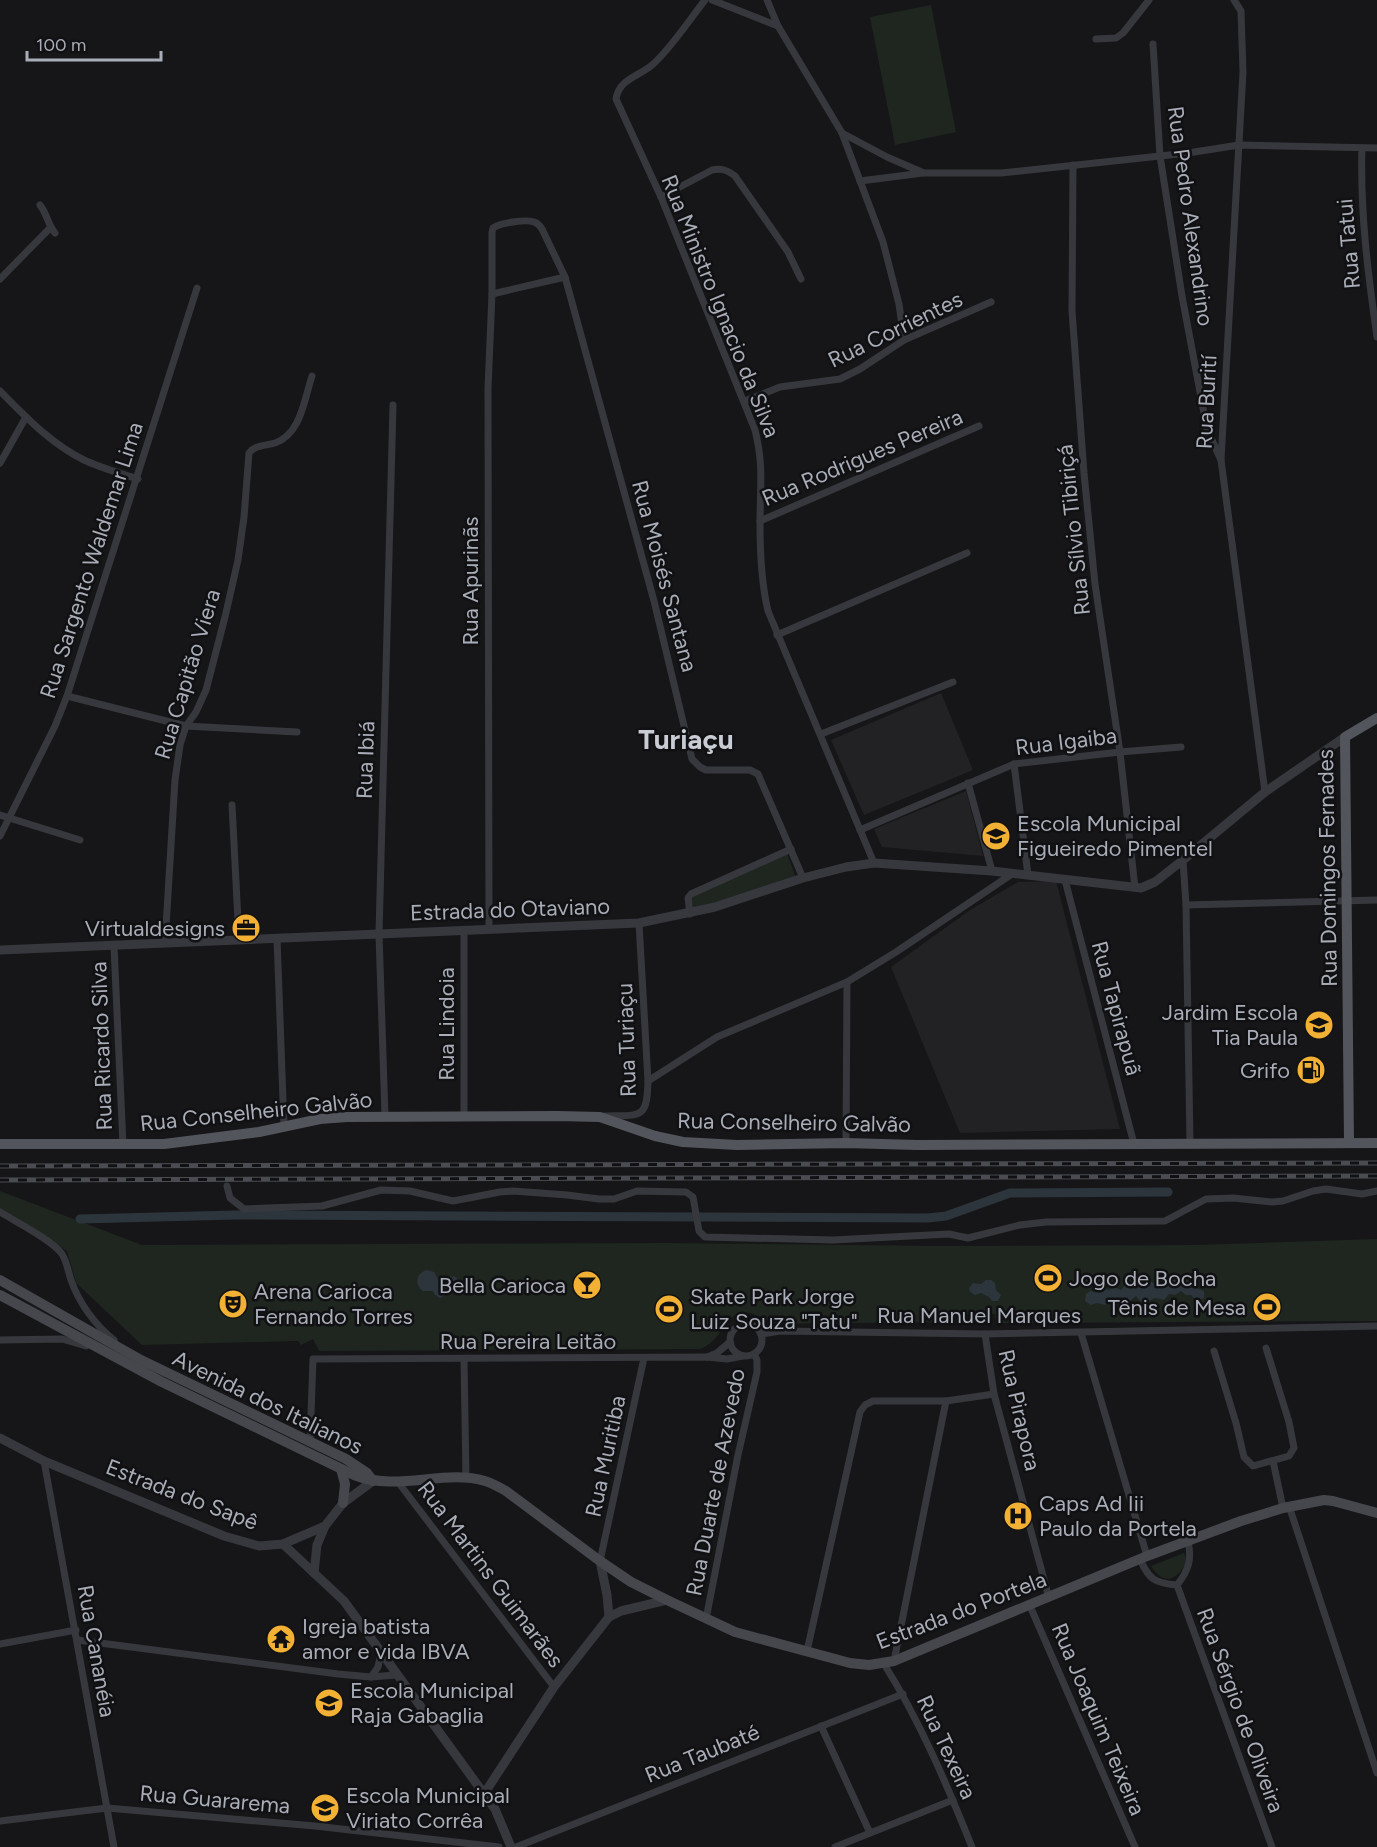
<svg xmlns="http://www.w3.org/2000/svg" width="1377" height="1847" font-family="Figtree,sans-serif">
	<rect width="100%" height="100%" fill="#161618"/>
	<g fill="#222225">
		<polygon points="941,693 973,770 864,815 831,740"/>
		<polygon points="966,791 983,856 882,847 874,829"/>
		<polygon points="1056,881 1120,1129 960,1133 891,967 970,910 1018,882"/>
	</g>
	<g fill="#1e261f">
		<polygon points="931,5 956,132 895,145 870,17"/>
		<polygon points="787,853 796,878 732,900 693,907 690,897"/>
		<path d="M0,1191L142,1245L670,1243L935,1246L1198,1245L1377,1239V1321L996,1323L995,1314L939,1315V1322L775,1324C768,1321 761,1317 753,1314C723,1306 726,1340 700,1349L319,1351L313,1339L301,1345L298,1341L142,1345L76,1283L67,1251L0,1209Z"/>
		<path d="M1184,1553L1187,1561C1178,1580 1164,1587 1151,1566Z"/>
	</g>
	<g fill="#2c353c">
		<path d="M427,1270L434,1272L439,1281H443L448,1276L456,1277L460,1283L458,1288L440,1298L435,1295L433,1291H423C414,1284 416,1273 427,1270Z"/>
		<polygon points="986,1280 991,1280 995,1283 996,1290 1001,1295 998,1301 992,1301 989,1297 981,1293 975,1295 970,1292 969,1288 973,1283 981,1284"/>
		<path d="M1145,1280L1152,1282L1156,1286L1162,1284L1166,1286L1172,1280H1177L1181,1284C1187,1278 1194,1280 1196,1288L1204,1291V1298L1196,1301L1191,1295H1186L1181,1291L1175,1295L1169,1294L1164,1300L1155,1298L1146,1302L1140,1301L1136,1296L1130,1301L1121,1297L1118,1300H1111L1105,1305L1097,1303L1091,1305L1085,1301L1086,1294L1090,1291L1096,1292L1100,1288L1109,1290L1114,1287L1121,1290L1124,1286L1130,1285L1135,1288L1139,1283Z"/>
	</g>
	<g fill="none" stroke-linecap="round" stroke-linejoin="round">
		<polyline stroke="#2c353c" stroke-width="9" points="80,1219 235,1215 928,1218 946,1216 1010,1193 1168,1192"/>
		<g stroke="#37383d" stroke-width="7">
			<path d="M705,0C690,19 669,51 652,65C638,77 619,79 616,99L661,197L755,430C764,466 760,486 760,523C760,552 761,582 768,611L874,863"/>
			<polyline points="712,0 778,26"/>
			<polyline points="767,0 778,26 842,133 883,242 899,304 904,340"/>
			<polyline points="1234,0 1241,11 1243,72 1221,460 1265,792"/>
			<polyline points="1096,39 1116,38 1123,33 1149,0"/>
			<polyline points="1153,44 1160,156 1182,296 1207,429 1221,460"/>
			<polyline points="842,133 887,157 924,173 1001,173 1188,153 1239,145 1377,148"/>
			<path d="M1362,148C1360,212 1368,274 1377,337"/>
			<polyline points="1073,165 1072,311 1084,473 1095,584 1120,752 1135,888"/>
			<polyline points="860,181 923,173"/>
			<path d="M661,197L712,170C722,168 727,170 735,176L788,252L801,279"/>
			<path d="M40,205C47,214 48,225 55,233"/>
			<polyline points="0,279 50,228"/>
			<polyline points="492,294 565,277"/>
			<path d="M0,391C25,416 51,444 84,460C101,468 120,473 138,479"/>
			<polyline points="745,401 780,387 840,379 860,369 904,340 991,302"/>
			<polyline points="0,463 26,417"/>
			<polyline points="760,521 979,426"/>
			<polyline points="777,635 967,553"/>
			<polyline points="67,696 186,726 297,732"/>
			<polyline points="821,734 953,682"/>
			<polyline points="1014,764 1028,875"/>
			<polyline points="968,783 992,871"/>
			<polyline points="232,805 239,940"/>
			<polyline points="0,815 80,840"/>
			<polyline points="860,830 1014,764 1120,752 1181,747"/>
			<polyline points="0,836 55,726 67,696 197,288"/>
			<polyline points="1183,860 1186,905 1190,1143"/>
			<polyline points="1065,880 1134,1144"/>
			<polyline points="1186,905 1377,900"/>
			<polyline points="690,914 688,898 691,894 791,849"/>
			<path d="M489,930L488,388L492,294V232L493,228C499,223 526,219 534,222C538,223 540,226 542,229L565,277L654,601L692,759L700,767L706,770H750L758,774L803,878"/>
			<polyline points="464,931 464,1117"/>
			<polyline points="277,938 284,1127"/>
			<path d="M165,943L175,780L180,745L186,726L196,712L206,690L225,617L238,560L244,517L249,453C255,445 265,446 275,443C301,434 304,400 312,376"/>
			<polyline points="114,946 123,1145"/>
			<polyline points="648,1081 717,1037 847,982 896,952 1012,874"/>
			<polyline points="385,1116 379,934 393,405"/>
			<path d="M605,1116C641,1115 647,1120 648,1081L639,923"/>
			<polyline points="846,1143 847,982"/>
			<polyline points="227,1186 230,1198 244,1209 322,1206 381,1190 410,1191 453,1201 500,1192 513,1191 567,1195 599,1199 614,1199 637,1191 686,1192 693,1197 699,1231 705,1237 833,1240 949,1234 968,1238 1020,1225 1046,1222 1165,1221 1206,1199 1233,1198 1272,1202 1283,1201 1313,1191 1326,1189 1362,1194 1377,1191"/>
			<path d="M0,1212C16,1222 52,1240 62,1254C67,1262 68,1271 71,1280C79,1303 95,1325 114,1340"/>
			<circle cx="746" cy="1340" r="16"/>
			<polyline points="1081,1333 1147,1556"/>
			<polyline points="761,1334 780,1331 985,1334 1377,1326"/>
			<polyline points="985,1334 994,1394 1049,1598"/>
			<polyline points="0,1340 62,1339 86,1346"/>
			<polyline points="1214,1351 1236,1423 1244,1457 1253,1466 1289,1456 1294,1448 1289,1422 1266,1348"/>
			<polyline points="707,1357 717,1353 730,1342"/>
			<polyline points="464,1359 466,1478"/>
			<polyline points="310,1441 313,1359 707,1357 727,1359 743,1356"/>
			<polyline points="44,1461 114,1847"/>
			<polyline points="1273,1461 1283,1508"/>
			<polyline points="398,1482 554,1687"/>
			<polyline points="1289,1506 1377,1773"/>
			<path d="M1140,1559C1149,1580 1155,1583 1177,1585"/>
			<polyline points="600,1561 644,1358"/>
			<polyline points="1177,1585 1272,1847"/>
			<path d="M1177,1585C1189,1570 1192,1559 1188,1541"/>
			<polyline points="1030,1606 1135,1847"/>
			<polyline points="706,1619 738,1455 757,1372 757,1360 754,1354"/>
			<polyline points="77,1640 338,1674 371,1677 396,1675"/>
			<polyline points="0,1644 76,1630"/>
			<polyline points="807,1651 860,1412 865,1405 873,1401 946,1401 994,1394"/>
			<polyline points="894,1661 946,1401"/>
			<path d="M884,1664C920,1721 947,1785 972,1847"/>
			<polyline points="371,1677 378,1667 381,1653"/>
			<polyline points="821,1726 870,1833"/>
			<polyline points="0,1821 107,1808 315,1826 499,1847"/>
			<polyline points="516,1847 903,1694"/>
			<polyline points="835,1847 953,1800"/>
		</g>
		<g stroke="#37383d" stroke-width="9">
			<polyline points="0,950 639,923 715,907 803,878 846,867 874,863 992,871 1141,888 1155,882 1183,860 1265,792 1345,737"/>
			<polyline points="0,1438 44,1461 224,1536 259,1546 283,1544 325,1526 343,1503 373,1481"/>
			<polyline points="283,1544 344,1601 495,1809 511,1847"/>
			<polyline points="600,1561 607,1595 609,1617"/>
			<polyline points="314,1573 317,1545 325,1526"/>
			<polyline points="484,1794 554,1687 609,1617 621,1611 667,1600"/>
		</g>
		<g stroke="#45474d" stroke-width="10">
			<polyline points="0,1280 141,1360 346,1459 367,1473 373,1481"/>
			<path d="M0,1295L162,1382L354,1475C397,1492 444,1469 485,1481C492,1483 499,1487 506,1491L600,1561L631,1582L667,1600L735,1632L850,1663L869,1665L894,1661L1147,1556L1241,1521L1283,1508L1324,1500L1333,1501L1377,1513"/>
			<polyline points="341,1469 345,1484 343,1503"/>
		</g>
		<g stroke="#53555c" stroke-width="10">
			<polyline points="1349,1143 1345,737 1377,718"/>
			<polyline points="0,1144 164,1144 259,1132 320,1119 347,1117 557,1116 600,1117 655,1136 683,1142 737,1145 846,1143 917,1145 1377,1143"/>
		</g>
		<g stroke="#4a4c52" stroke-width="5">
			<g id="rail">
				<polyline points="0,1166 1377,1163"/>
				<polyline points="0,1180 1377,1176"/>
			</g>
		</g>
		<use href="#rail" stroke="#111113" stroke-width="3" stroke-dasharray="9" stroke-linecap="butt"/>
	</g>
	<defs>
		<g id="school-disc" transform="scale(1.5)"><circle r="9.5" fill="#f2b134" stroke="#111113"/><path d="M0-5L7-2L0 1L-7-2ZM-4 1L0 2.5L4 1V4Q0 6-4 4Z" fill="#111"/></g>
		<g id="office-disc" transform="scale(1.5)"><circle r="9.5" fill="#f2b134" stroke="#111113"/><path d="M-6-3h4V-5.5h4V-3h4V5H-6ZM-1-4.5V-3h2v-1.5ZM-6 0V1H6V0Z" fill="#111"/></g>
		<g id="fuel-disc" transform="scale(1.5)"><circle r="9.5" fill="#f2b134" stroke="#111113"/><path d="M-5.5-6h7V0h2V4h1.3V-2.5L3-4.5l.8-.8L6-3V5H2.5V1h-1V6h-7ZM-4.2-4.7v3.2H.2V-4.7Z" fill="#111"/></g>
		<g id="stadium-disc" transform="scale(1.5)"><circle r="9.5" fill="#f2b134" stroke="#111113"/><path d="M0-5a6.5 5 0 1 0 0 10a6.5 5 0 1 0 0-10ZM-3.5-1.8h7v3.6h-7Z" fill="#111"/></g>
		<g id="bar-disc" transform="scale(1.5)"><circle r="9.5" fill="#f2b134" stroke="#111113"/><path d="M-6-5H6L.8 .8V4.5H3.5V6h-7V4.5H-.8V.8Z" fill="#111"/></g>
		<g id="theatre-disc" transform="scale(1.5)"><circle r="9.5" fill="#f2b134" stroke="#111113"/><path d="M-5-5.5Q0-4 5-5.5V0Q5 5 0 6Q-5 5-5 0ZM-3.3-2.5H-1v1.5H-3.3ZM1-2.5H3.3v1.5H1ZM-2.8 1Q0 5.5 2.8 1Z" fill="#111"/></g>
		<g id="hospital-disc" transform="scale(1.5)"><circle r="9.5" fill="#f2b134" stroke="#111113"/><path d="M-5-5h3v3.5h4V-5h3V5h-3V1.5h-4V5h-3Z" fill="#111"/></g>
		<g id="temple-disc" transform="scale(1.5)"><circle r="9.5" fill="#f2b134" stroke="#111113"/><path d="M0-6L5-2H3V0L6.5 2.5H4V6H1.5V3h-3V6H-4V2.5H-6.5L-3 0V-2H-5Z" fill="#111"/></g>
	</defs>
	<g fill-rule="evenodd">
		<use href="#school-disc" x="996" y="836"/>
		<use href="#office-disc" x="246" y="928"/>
		<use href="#school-disc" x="1319" y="1025"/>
		<use href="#fuel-disc" x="1311" y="1070"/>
		<use href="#stadium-disc" x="1048" y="1278"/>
		<use href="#bar-disc" x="587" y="1285"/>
		<use href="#theatre-disc" x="233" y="1304"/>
		<use href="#stadium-disc" x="1267" y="1307"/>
		<use href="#stadium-disc" x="669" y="1309"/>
		<use href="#hospital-disc" x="1018" y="1516"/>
		<use href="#temple-disc" x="281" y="1639"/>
		<use href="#school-disc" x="329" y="1703"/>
		<use href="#school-disc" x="325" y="1808"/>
	</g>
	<g text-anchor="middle" stroke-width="5" stroke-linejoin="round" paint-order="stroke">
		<g font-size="22" fill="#a8adb8" stroke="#111113">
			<text transform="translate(1191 216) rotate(82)" y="8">Rua Pedro Alexandrino</text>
			<text transform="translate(1348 244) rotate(-95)" y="8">Rua Tatui</text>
			<text transform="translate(721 306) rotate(68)" y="8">Rua Ministro Ignacio da Silva</text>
			<text transform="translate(895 329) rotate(-26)" y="8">Rua Corrientes</text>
			<text transform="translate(1206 402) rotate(-87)" y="8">Rua Burití</text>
			<text transform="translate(862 457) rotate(-23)" y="8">Rua Rodrigues Pereira</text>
			<text transform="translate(1073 530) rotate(-96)" y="8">Rua Sílvio Tibiriçá</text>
			<text transform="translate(91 560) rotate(-72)" y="8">Rua Sargento Waldemar Lima</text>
			<text transform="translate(665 576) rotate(75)" y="8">Rua Moisés Santana</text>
			<text transform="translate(470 581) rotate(-90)" y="8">Rua Apurinãs</text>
			<text transform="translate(187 674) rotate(-73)" y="8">Rua Capitão Viera</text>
			<text transform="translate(1066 741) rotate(-7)" y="8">Rua Igaiba</text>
			<text transform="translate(365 760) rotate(-88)" y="8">Rua Ibiá</text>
			<text transform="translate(1327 868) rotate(-91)" y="8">Rua Domingos Fernades</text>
			<text transform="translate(510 909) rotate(-2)" y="8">Estrada do Otaviano</text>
			<text transform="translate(1117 1008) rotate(75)" y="8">Rua Tapirapuã</text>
			<text transform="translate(446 1024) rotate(-90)" y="8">Rua Lindoia</text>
			<text transform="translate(626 1040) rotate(-92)" y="8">Rua Turiaçu</text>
			<text transform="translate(101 1046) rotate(-92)" y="8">Rua Ricardo Silva</text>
			<text transform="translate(256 1111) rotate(-6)" y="8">Rua Conselheiro Galvão</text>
			<text transform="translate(794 1122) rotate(1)" y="8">Rua Conselheiro Galvão</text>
			<text x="979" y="1323">Rua Manuel Marques</text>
			<text x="528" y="1349">Rua Pereira Leitão</text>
			<text transform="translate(268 1402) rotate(26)" y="8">Avenida dos Italianos</text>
			<text transform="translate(1020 1410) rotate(77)" y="8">Rua Pirapora</text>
			<text transform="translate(605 1456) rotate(-78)" y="8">Rua Muritiba</text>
			<text transform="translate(715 1482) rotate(-79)" y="8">Rua Duarte de Azevedo</text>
			<text transform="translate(182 1494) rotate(21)" y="8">Estrada do Sapê</text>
			<text transform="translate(491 1574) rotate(53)" y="8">Rua Martins Guimarães</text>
			<text transform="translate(961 1610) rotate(-21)" y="8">Estrada do Portela</text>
			<text transform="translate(97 1651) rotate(80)" y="8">Rua Cananéia</text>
			<text transform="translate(1241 1710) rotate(70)" y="8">Rua Sérgio de Oliveira</text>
			<text transform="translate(1099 1719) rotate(67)" y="8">Rua Joaquim Teixeira</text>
			<text transform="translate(947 1747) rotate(65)" y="8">Rua Texeira</text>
			<text transform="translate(702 1753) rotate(-22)" y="8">Rua Taubaté</text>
			<text transform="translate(215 1799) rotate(5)" y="8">Rua Guararema</text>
		</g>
		<g font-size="22" fill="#a8adb8" stroke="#111113" text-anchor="start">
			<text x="1017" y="831">Escola Municipal<tspan x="1017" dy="25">Figueiredo Pimentel</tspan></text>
			<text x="225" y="936" text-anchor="end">Virtualdesigns</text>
			<text x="1298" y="1020" text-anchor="end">Jardim Escola<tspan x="1298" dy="25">Tia Paula</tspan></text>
			<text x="1290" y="1078" text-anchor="end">Grifo</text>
			<text x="1069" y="1286">Jogo de Bocha</text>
			<text x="566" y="1293" text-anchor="end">Bella Carioca</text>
			<text x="254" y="1299">Arena Carioca<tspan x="254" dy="25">Fernando Torres</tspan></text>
			<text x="690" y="1304">Skate Park Jorge<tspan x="690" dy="25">Luiz Souza "Tatu"</tspan></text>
			<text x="1246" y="1315" text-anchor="end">Tênis de Mesa</text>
			<text x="1039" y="1511">Caps Ad Iii<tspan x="1039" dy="25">Paulo da Portela</tspan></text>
			<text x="302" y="1634">Igreja batista<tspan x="302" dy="25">amor e vida IBVA</tspan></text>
			<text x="350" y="1698">Escola Municipal<tspan x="350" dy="25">Raja Gabaglia</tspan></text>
			<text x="346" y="1803">Escola Municipal<tspan x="346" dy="25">Viriato Corrêa</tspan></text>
		</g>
		<g font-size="28" font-weight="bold" fill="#c9ccd4" stroke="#111113">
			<text x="686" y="749">Turiaçu</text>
		</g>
	</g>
	<path d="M27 51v9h134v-9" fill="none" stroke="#a8adb8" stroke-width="3"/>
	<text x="36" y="51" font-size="18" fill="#a8adb8" stroke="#111113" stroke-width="4.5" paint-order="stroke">100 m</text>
</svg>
